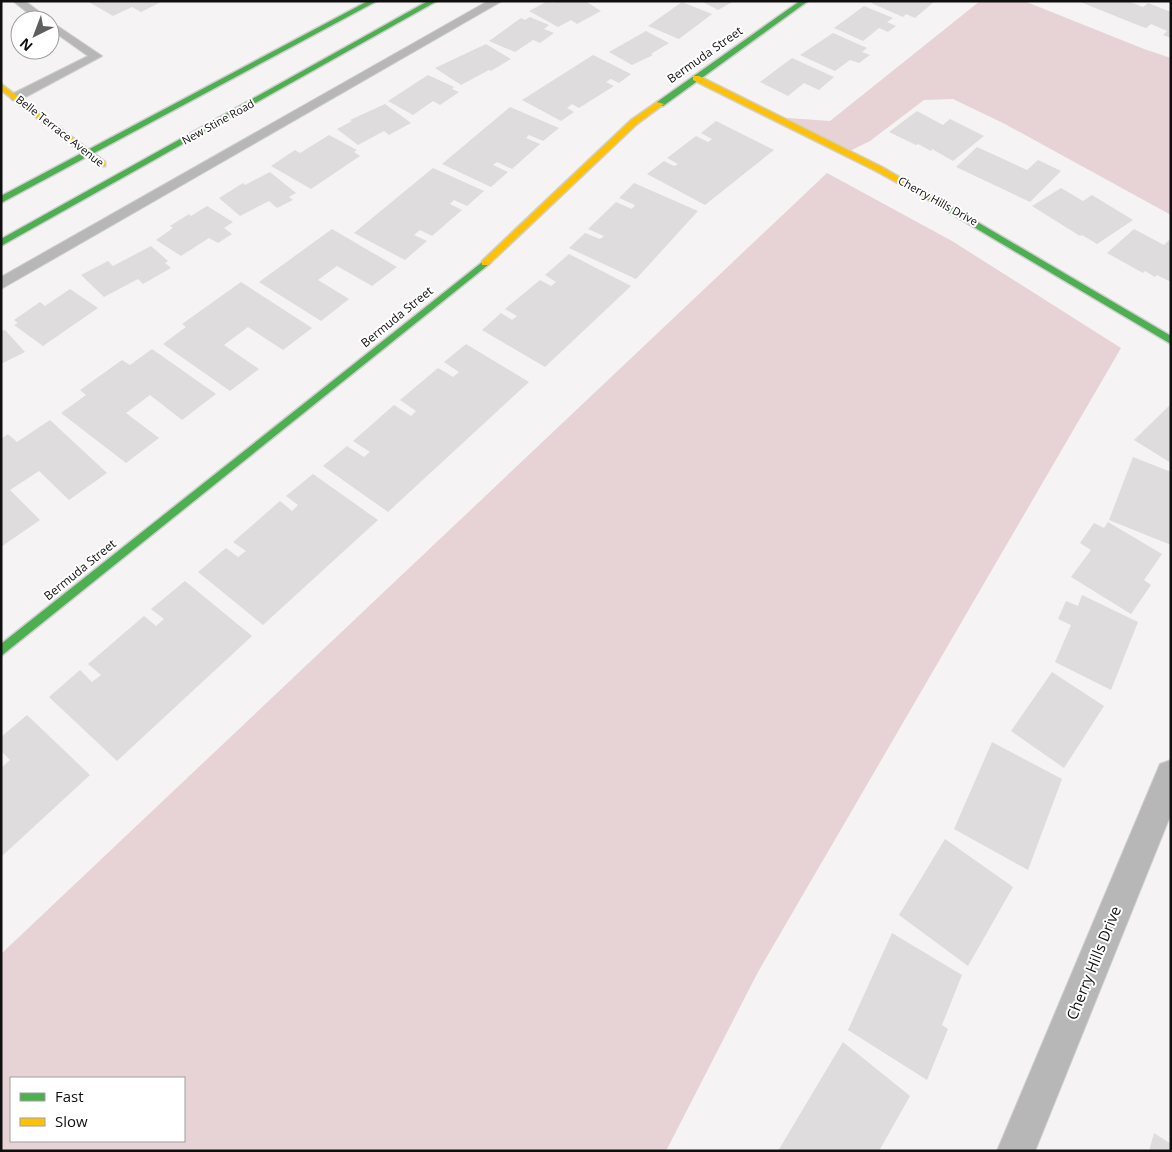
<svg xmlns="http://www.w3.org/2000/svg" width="1172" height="1152" font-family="'Open Sans',sans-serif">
	<rect width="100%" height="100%" fill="#f5f3f3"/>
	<g fill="#e7d3d6" fill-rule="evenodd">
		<polygon points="980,1 1024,1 1144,49 1171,58 1171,215 1003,123 953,99 924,100 870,141 846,153 774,117 830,121"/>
		<path d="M827,173L952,241L1121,348L758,972L666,1151H1V954ZM11,1078H184V1141H11Z"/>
	</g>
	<g fill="#dedcdc">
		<polygon points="87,1 163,1 141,12 132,7 113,16"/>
		<polygon points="548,1 553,3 557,1 585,1 601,11 577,24 571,20 558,27 529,11"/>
		<polygon points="701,1 734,1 718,10"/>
		<polygon points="874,1 935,1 915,18 906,14 903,17 871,3"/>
		<polygon points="1078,1 1128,1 1143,7 1148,3 1171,12 1171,38 1163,35 1167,31 1151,24 1146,28 1135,24"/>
		<polygon points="682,2 712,14 679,39 648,26"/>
		<polygon points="864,6 893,18 887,22 896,26 888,32 879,28 863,41 834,28"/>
		<polygon points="530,17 549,25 544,29 554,33 540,43 533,40 515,52 489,41 521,18 525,20"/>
		<polygon points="646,31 669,43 651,54 653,55 632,65 609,52"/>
		<polygon points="833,33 867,48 862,52 870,55 859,63 850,60 835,71 800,55"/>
		<polygon points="486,44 511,59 491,71 489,70 461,85 435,68"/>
		<polygon points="593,55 631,74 619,83 611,79 606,82 614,86 579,108 572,104 567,108 574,112 561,121 522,100"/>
		<polygon points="792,58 834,77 819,90 804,83 788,96 760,82"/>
		<polygon points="428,75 454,87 452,89 459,92 440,105 433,101 413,115 388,101"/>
		<polygon points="385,104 411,123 389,135 384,131 358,145 337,129 352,121 350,120"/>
		<polygon points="510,107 559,128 543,141 529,135 526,138 540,144 512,169 497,162 493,165 508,172 491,187 442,164"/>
		<polygon points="917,111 943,125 950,119 984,136 953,161 932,149 931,151 918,144 916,145 889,132"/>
		<polygon points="716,121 774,150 705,205 647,174 664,161 674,166 678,164 667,158 696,136 708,142 712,139 701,133"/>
		<polygon points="329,135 357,150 354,152 360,156 311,189 271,166 295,150 300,153"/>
		<polygon points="977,147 1027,170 1038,160 1061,171 1030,202 956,167"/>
		<polygon points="433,168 484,191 467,206 454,200 450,204 462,210 432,236 420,230 414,235 427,241 405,260 354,233"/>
		<polygon points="270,172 296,193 289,197 293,200 277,208 269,201 240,216 219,198 243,183 245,185"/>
		<polygon points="634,183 698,211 636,279 569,248 585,233 600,239 604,236 588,229 616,202 632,209 635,205 619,198"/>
		<polygon points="1061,188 1083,201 1092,195 1133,220 1097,244 1082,235 1080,236 1032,206"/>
		<polygon points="207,206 233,222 224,228 232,234 218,243 209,238 181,256 156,240 173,228 170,226 189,214 191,216"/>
		<polygon points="332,229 397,267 372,286 337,266 318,280 349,299 321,321 259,282"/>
		<polygon points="1134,229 1164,245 1171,238 1171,282 1157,275 1155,277 1145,271 1143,273 1107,253"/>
		<polygon points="151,246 168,261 165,263 171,268 143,284 138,279 104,297 81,275 108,261 113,266"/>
		<polygon points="569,254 631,286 545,367 482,330 501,313 512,320 517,316 505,309 540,280 551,286 556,282 545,275"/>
		<polygon points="241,282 312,328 283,350 248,327 224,345 259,369 230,391 163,344 186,327 182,324"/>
		<polygon points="70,289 98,308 43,346 14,325 18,323 14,320 40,302 45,306"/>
		<polygon points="5,330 25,352 1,364 1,331"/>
		<polygon points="466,344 529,382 388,512 323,466 347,446 364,457 370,452 353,441 394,405 411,416 416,411 400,400 438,368 453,377 459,372 444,362"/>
		<polygon points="152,349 216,394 182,420 150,395 126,413 159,438 126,463 61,413 86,395 80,390 122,360 130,365"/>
		<polygon points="1171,404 1171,463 1134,440"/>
		<polygon points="50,420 107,473 69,500 39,471 10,490 40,520 1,547 1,439 8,434 17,442"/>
		<polygon points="1133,457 1171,472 1171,545 1109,520"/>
		<polygon points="313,474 378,520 263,625 198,572 226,548 238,557 246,551 233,542 280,501 292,511 298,505 286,496"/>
		<polygon points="1108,522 1162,554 1144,580 1151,585 1131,614 1071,577 1091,550 1080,543 1094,523 1104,528"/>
		<polygon points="185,581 252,636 117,761 49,697 80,670 92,682 101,675 88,664 144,616 156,626 164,619 151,609"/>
		<polygon points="1082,595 1138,622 1111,690 1055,662 1071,625 1058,619 1066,601 1078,606"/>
		<polygon points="1052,672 1104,706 1064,768 1011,731"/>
		<polygon points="27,715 90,775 1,857 1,768 10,760 1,751 1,737"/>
		<polygon points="992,742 1062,779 1028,870 954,829"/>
		<polygon points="945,839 1013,887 968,966 899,915"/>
		<polygon points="892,933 962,975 942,1025 948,1029 927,1080 848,1030"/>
		<polygon points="843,1042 910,1096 879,1151 778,1151"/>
		<polygon points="1154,1133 1171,1144 1171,1151 1149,1151"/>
	</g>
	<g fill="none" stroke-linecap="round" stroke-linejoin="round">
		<g stroke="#d0cfcf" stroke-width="2">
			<g id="lane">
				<polygon points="13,1 25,1 50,20 37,20"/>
				<polygon points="488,1 502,1 1,289 1,277"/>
				<polygon points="50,21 102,56 20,100 12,100 10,97 12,94 88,56 50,29"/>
			</g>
		</g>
		<g stroke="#d0cfcf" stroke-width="2">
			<polygon id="street" points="1171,760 1171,814 1035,1151 997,1151 1160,764"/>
		</g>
		<g stroke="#d0cfcf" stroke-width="3">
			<g id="fast">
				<polygon points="368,1 377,1 1,203 1,196"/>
				<polygon points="428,1 437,1 1,246 1,239"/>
				<polygon points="800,1 808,1 663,106 657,106 657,102"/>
				<polygon points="928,193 1171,336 1171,344 925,198 924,196"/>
				<polygon points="485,260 490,263 488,265 1,656 1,644"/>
			</g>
		</g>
		<g stroke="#d0cfcf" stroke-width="3">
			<g id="slow">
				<polygon points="693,76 699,76 882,167 932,196 928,199 925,198 876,171 693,80"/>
				<polygon points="1,84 105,162 105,166 99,166 1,90"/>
				<polygon points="657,102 664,104 637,124 488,265 482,265 482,261 631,120"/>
			</g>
		</g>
		<use href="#lane" fill="#b7b7b7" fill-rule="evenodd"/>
		<use href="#street" fill="#b7b7b7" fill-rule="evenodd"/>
		<use href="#fast" fill="#4caf50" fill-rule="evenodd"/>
		<use href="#slow" fill="#ffc107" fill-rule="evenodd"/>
	</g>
	<g text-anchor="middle" stroke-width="4" stroke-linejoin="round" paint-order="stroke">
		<g font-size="11" fill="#100f0f" stroke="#fff">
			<text transform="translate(218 122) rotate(-29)" y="4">New Stine Road</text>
			<text transform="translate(60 131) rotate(38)" y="4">Belle Terrace Avenue</text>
			<text transform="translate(938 201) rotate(29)" y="4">Cherry Hills Drive</text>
		</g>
		<g font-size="12" fill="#100f0f" stroke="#fff">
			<text transform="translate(705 55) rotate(-35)" y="4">Bermuda Street</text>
			<text transform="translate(397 317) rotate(-39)" y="4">Bermuda Street</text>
			<text transform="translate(80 570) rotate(-39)" y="4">Bermuda Street</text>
		</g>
		<g font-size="15" fill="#100f0f" stroke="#fff">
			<text transform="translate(1094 963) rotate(-68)" y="5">Cherry Hills Drive</text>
		</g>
	</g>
	<rect width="1172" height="1152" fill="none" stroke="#100f0f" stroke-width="5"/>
	<rect x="10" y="1077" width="175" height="65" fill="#ffffff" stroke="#9f9f9f"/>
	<rect x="20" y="1093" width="25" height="8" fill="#4caf50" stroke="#9f9f9f"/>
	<text x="55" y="1102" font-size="15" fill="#100f0f">Fast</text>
	<rect x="20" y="1118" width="25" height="8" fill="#ffc107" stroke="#9f9f9f"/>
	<text x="55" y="1127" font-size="15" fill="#100f0f">Slow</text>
	<g transform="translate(35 35) rotate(222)"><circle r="24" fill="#ffffff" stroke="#9f9f9f"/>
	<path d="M0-4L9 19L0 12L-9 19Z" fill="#605f5f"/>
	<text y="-8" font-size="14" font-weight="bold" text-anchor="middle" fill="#100f0f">N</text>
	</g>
</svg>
